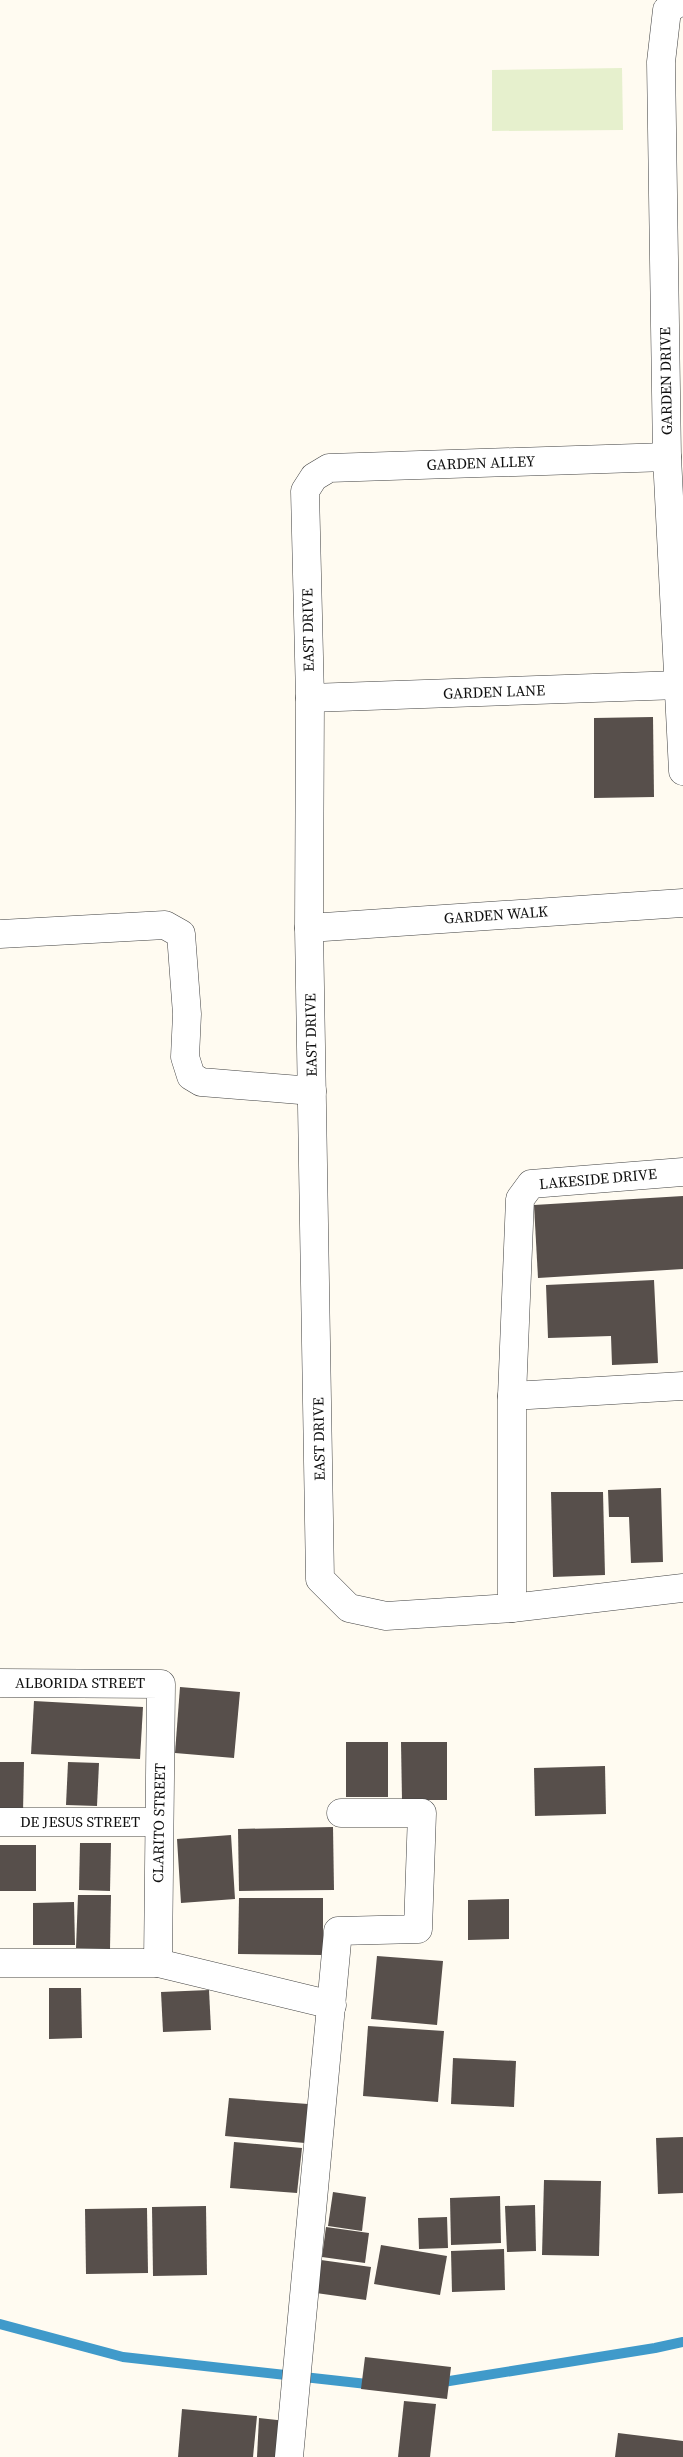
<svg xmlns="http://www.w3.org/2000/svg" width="683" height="2457" font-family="'Source Serif 4',serif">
	<rect width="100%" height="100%" fill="#fffbf1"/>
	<polygon fill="#e6f0cd" points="622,68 623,130 492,131 492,70"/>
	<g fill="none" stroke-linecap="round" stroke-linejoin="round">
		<g stroke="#409aca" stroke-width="10">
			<polyline points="0,2324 123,2357 376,2385"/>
			<polyline points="437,2383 655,2348 683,2342"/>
		</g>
	</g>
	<g fill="#574f4b">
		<polygon points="653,717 654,797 594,798 594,718"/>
		<polygon points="683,1196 683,1269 538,1278 534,1205"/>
		<polygon points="654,1280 658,1363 612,1365 611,1336 548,1338 546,1285"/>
		<polygon points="661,1488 663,1562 631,1563 629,1517 609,1517 608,1490"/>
		<polygon points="551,1492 603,1492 605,1575 553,1577"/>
		<polygon points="180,1687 240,1692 234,1758 175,1753"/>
		<polygon points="34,1701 143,1707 140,1759 31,1754"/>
		<rect x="346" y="1742" width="42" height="55"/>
		<polygon points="401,1742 447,1742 447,1800 402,1800"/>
		<polygon points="0,1762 24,1762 23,1813 0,1812"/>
		<polygon points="68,1762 99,1763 97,1806 66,1805"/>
		<polygon points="605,1766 606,1814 535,1816 534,1768"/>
		<polygon points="333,1827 334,1890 239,1891 238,1829"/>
		<polygon points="231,1835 235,1899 181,1903 177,1839"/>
		<polygon points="80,1843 111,1843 110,1891 79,1890"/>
		<rect x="0" y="1845" width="36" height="46"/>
		<polygon points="78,1895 111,1895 110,1949 76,1948"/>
		<polygon points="239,1898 323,1898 323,1955 238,1954"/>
		<polygon points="509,1899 509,1939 468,1940 468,1900"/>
		<polygon points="74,1902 75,1945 33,1945 33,1903"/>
		<polygon points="377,1956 443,1961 437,2025 371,2019"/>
		<polygon points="49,1988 81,1988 82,2038 49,2039"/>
		<polygon points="209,1990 211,2030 163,2032 161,1992"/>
		<polygon points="368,2026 444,2031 438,2102 363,2096"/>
		<polygon points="453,2058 516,2061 514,2107 451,2104"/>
		<polygon points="229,2098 308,2104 305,2143 225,2136"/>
		<polygon points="683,2137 683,2193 658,2194 656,2138"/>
		<polygon points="234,2142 302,2148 297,2193 230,2188"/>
		<polygon points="544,2180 601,2181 599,2256 542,2255"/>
		<polygon points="333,2192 366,2197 362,2231 328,2226"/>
		<polygon points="500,2196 501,2243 451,2245 450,2198"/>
		<polygon points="535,2205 536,2251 507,2252 505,2206"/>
		<polygon points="206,2206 207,2275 153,2276 152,2207"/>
		<polygon points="147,2208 148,2273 86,2274 85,2209"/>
		<polygon points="447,2217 448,2248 419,2249 418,2218"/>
		<polygon points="326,2227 369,2233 365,2263 322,2257"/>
		<polygon points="381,2245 447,2256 440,2295 374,2284"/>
		<polygon points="504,2249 505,2290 452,2292 451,2251"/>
		<polygon points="321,2260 371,2267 366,2300 316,2293"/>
		<polygon points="365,2357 451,2367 447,2399 361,2389"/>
		<polygon points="404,2401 436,2404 430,2457 398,2457"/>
		<polygon points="182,2409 257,2416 253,2457 178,2457"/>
		<polygon points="259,2418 286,2421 282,2457 257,2457"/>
		<polygon points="618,2433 683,2441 683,2457 615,2457"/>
	</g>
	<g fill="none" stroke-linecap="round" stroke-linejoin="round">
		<g stroke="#424242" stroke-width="29">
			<g id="street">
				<polyline points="683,0 667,10 661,62 667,457 683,771"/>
				<polyline points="667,457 329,468 314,477 305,491 310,698 309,928 320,1579 349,1608 386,1616 512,1608 683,1588"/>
				<polyline points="310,698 679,685"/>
				<polyline points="309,928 683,903"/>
				<polyline points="0,934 165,925 181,934 187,1014 185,1057 191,1076 201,1082 312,1091"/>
				<polyline points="512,1396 683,1386"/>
				<polyline points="512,1608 512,1396 520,1199 531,1184 683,1172"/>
				<polyline points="0,1683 161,1684 158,1963"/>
				<polyline points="0,1822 159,1822"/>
				<polyline points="0,1963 158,1963 332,2005"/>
				<polyline points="289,2457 338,1931 418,1929 422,1813 341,1813"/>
			</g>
		</g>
		<use href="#street" stroke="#fff" stroke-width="28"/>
	</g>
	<g text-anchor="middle" stroke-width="5" stroke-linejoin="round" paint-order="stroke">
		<g font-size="15" fill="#0f0f0f" stroke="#fff">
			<text transform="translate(666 381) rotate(-91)" y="5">GARDEN DRIVE</text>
			<text transform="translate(481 463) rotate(-2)" y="5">GARDEN ALLEY</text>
			<text transform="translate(308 630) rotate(-91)" y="5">EAST DRIVE</text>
			<text transform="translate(494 692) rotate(-2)" y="5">GARDEN LANE</text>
			<text transform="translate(496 915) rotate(-4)" y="5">GARDEN WALK</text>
			<text transform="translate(311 1035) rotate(-91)" y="5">EAST DRIVE</text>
			<text transform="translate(598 1179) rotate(-5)" y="5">LAKESIDE DRIVE</text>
			<text transform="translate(319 1439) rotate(-91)" y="5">EAST DRIVE</text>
			<text x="80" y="1688">ALBORIDA STREET</text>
			<text x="80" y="1827">DE JESUS STREET</text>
			<text transform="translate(159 1823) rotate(-89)" y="5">CLARITO STREET</text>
		</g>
	</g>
</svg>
